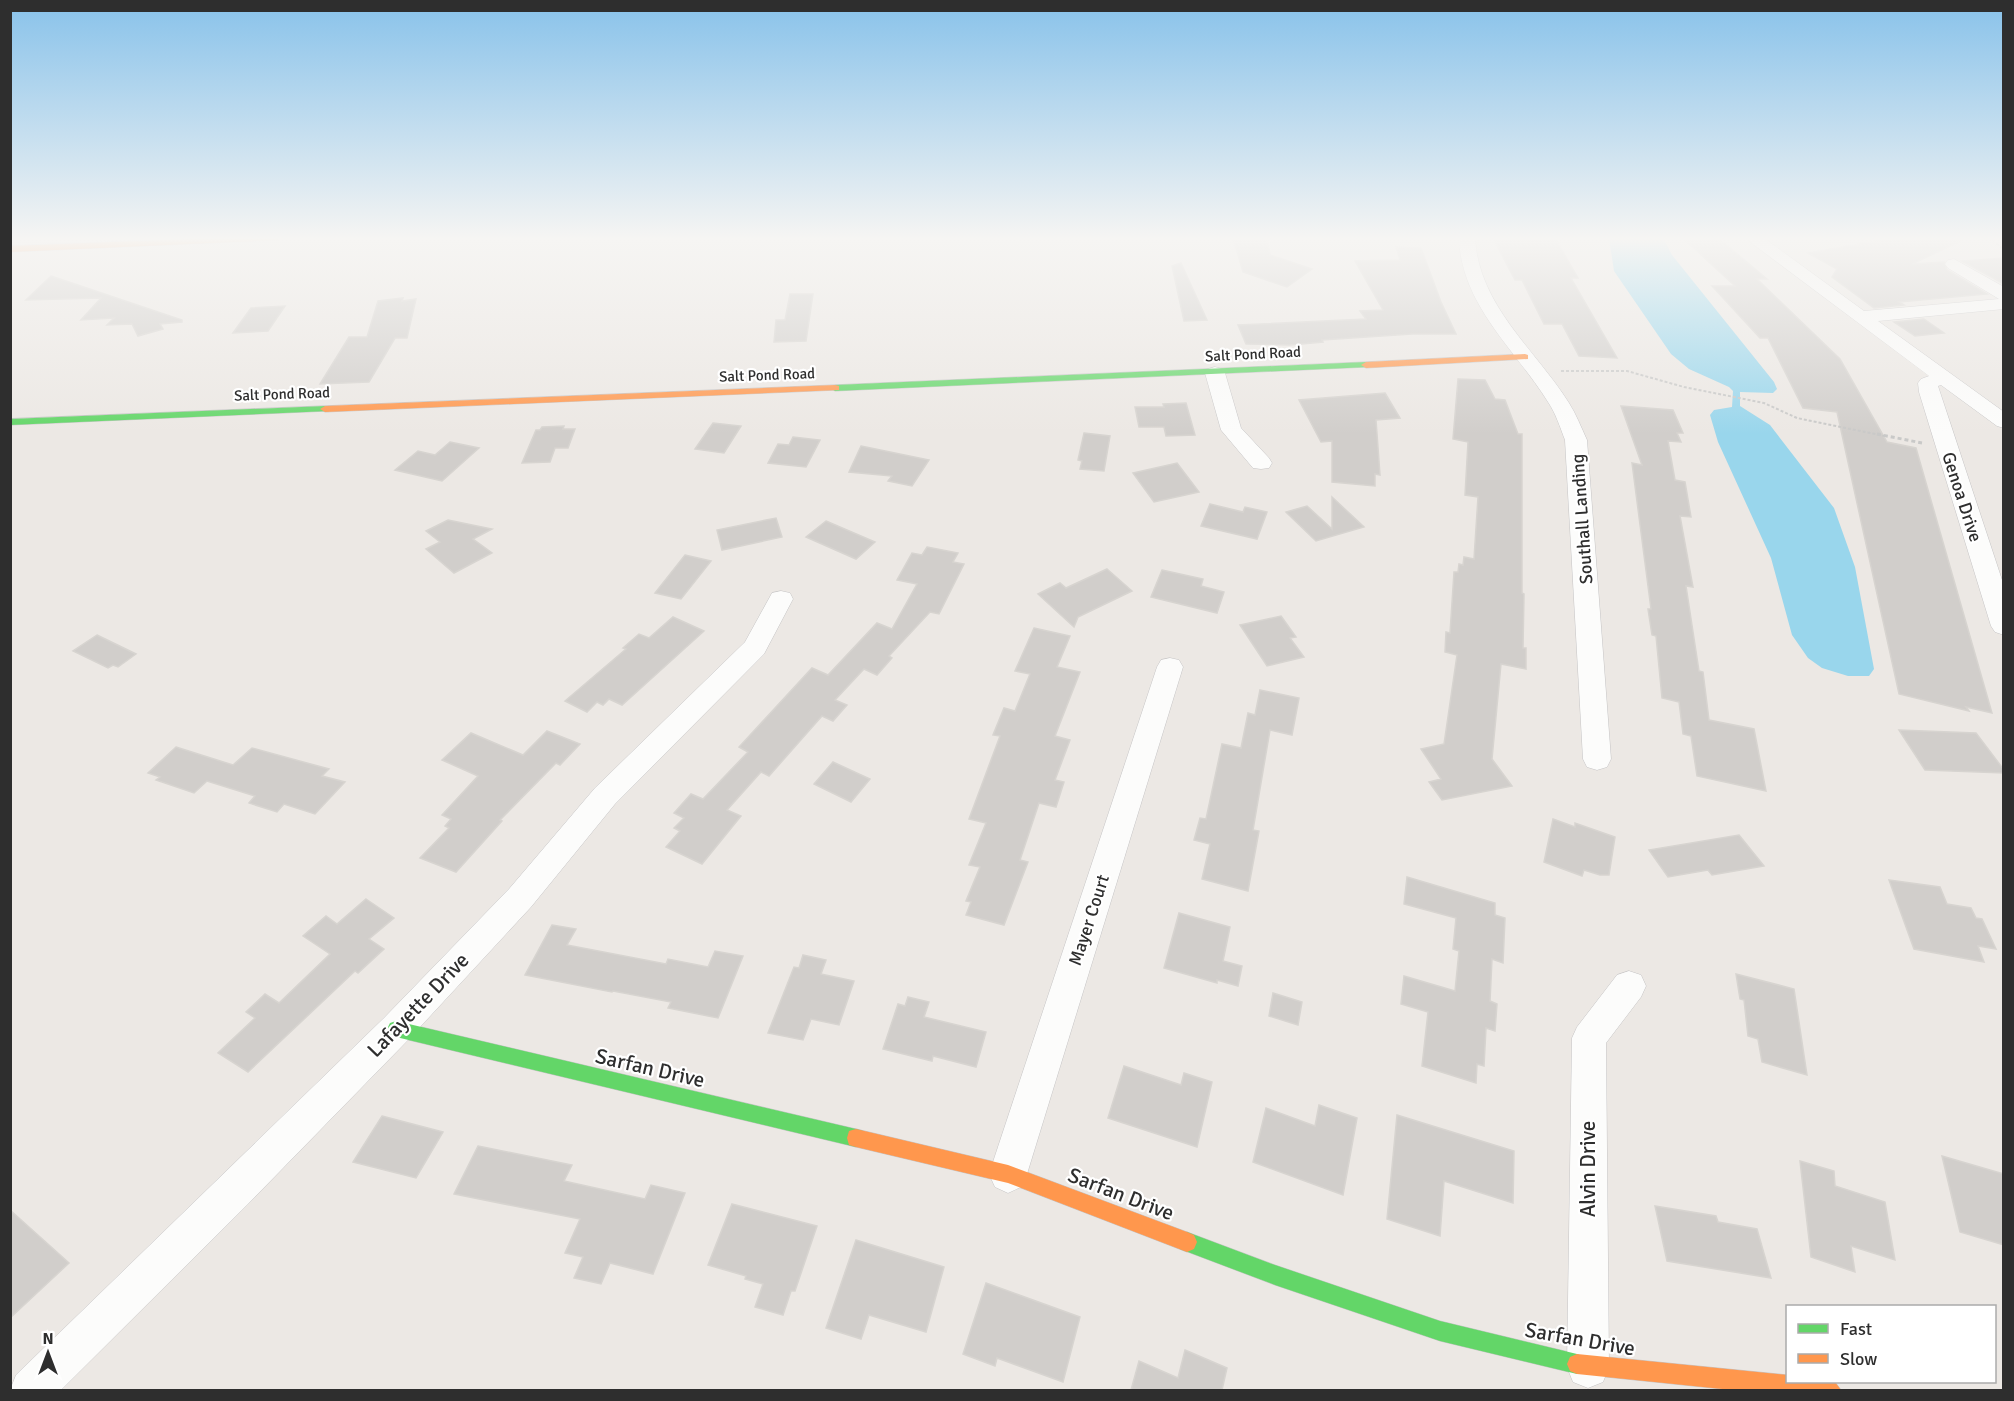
<svg xmlns="http://www.w3.org/2000/svg" width="2014" height="1401" font-family="Signika,sans-serif">
	<rect width="100%" height="100%" fill="#ece8e4"/>
	<polygon fill="#99d6ec" points="1609,238 1663,238 1672,255 1774,382 1777,389 1773,393 1740,392 1740,406 1770,425 1834,508 1855,567 1874,669 1869,676 1848,676 1822,668 1808,658 1792,635 1771,558 1718,442 1710,415 1714,410 1732,407 1733,391 1729,387 1689,369 1671,354 1614,271"/>
	<g fill="#d1cecb" stroke="#d7d4d0" stroke-width="1.5">
		<polygon points="1233,238 1267,238 1270,255 1312,269 1287,287 1243,272"/>
		<polygon points="1493,238 1555,238 1578,278 1571,278 1617,358 1579,356 1562,324 1544,324 1522,280 1515,280"/>
		<polygon points="1718,238 1767,279 1757,279 1840,359 1887,442 1916,448 1992,713 1966,707 1969,711 1899,694 1837,412 1803,408 1768,338 1760,338 1712,286 1735,286 1684,239"/>
		<polygon points="1894,238 1967,238 1912,264 1944,262 1947,270 1987,294 1899,302 1904,305 1874,308 1832,277 1837,269 1808,253"/>
		<polygon points="1396,247 1421,248 1441,302 1456,334 1412,334 1322,340 1323,342 1290,345 1246,344 1238,325 1366,319 1360,311 1383,310 1355,261 1400,260"/>
		<polygon points="2004,258 2004,284 1962,261"/>
		<polygon points="1181,263 1207,320 1184,321 1172,266"/>
		<polygon points="51,276 182,320 182,322 160,324 163,329 138,336 132,324 107,325 114,318 81,320 101,298 26,300"/>
		<polygon points="790,294 813,294 806,341 774,342 776,320 785,320"/>
		<polygon points="403,298 402,301 416,299 407,338 395,338 369,382 320,384 349,337 367,337 378,301"/>
		<polygon points="285,306 268,331 233,333 251,308"/>
		<polygon points="1924,319 1944,333 1915,336 1894,322"/>
		<polygon points="1458,379 1485,380 1495,399 1505,400 1518,434 1522,434 1522,593 1524,594 1523,648 1526,648 1526,669 1501,664 1492,759 1512,786 1442,800 1429,782 1441,779 1421,749 1444,744 1457,655 1445,652 1446,632 1450,633 1454,572 1458,572 1459,564 1463,565 1464,557 1474,559 1478,497 1465,495 1468,442 1453,439"/>
		<polygon points="1385,393 1400,418 1376,420 1380,475 1375,474 1375,486 1332,482 1332,441 1321,442 1299,400"/>
		<polygon points="1186,403 1195,435 1166,436 1164,427 1139,427 1135,407 1164,407 1163,404"/>
		<polygon points="1621,406 1673,410 1683,433 1677,433 1681,442 1668,441 1675,480 1685,482 1691,517 1680,516 1693,587 1686,586 1699,671 1703,672 1709,720 1754,729 1766,791 1697,776 1691,736 1683,734 1679,702 1662,698 1656,636 1652,635 1648,609 1651,609 1632,463 1642,465"/>
		<polygon points="713,423 741,426 724,453 695,449"/>
		<polygon points="564,426 563,429 575,429 568,448 555,448 550,462 522,463 536,430 540,430 542,427"/>
		<polygon points="1084,433 1110,436 1104,471 1080,469 1082,461 1078,460"/>
		<polygon points="793,437 820,440 806,467 768,463 778,444 789,445"/>
		<polygon points="450,442 479,448 442,481 395,470 418,451 435,455"/>
		<polygon points="861,446 929,460 912,486 888,481 892,476 849,472"/>
		<polygon points="1177,463 1199,492 1154,502 1133,473"/>
		<polygon points="1332,497 1364,527 1316,541 1286,512 1307,506 1332,529"/>
		<polygon points="1210,504 1243,512 1245,507 1267,512 1257,539 1201,526"/>
		<polygon points="776,518 782,537 722,550 717,530"/>
		<polygon points="448,520 492,529 473,539 492,553 454,573 426,549 440,542 426,531"/>
		<polygon points="826,521 875,542 856,559 806,537"/>
		<polygon points="927,547 958,553 953,562 964,564 939,614 930,612 889,656 892,658 877,675 864,669 835,700 847,705 833,721 822,716 769,776 761,772 727,810 741,816 702,864 666,847 680,831 674,828 684,818 674,813 691,794 703,799 748,752 739,747 812,668 828,675 877,623 892,629 917,584 897,580 912,553 922,555"/>
		<polygon points="685,555 711,561 681,599 655,593"/>
		<polygon points="1107,569 1132,591 1078,617 1074,627 1038,594 1060,583 1066,588"/>
		<polygon points="1162,570 1203,579 1201,586 1224,592 1217,613 1151,597"/>
		<polygon points="1281,616 1296,637 1290,638 1304,657 1267,666 1240,625"/>
		<polygon points="673,617 704,631 622,705 609,699 603,705 597,702 587,712 565,701 626,649 623,648 639,634 649,638"/>
		<polygon points="1034,628 1070,636 1057,667 1080,672 1055,736 1070,740 1055,780 1064,782 1056,807 1039,803 1020,860 1028,862 1004,925 966,915 971,902 966,901 980,867 969,865 986,823 969,819 1000,736 993,735 1004,708 1015,711 1030,674 1015,671"/>
		<polygon points="97,635 136,654 118,667 113,665 108,668 73,651"/>
		<polygon points="1260,690 1299,698 1292,735 1270,730 1253,830 1259,831 1248,891 1202,879 1210,844 1194,840 1200,818 1206,819 1222,744 1241,748 1248,713 1255,715"/>
		<polygon points="1899,730 1976,733 2004,770 2004,773 1925,770"/>
		<polygon points="547,731 580,744 560,765 556,763 500,820 502,821 456,872 420,858 449,828 445,826 451,819 442,815 478,776 442,760 471,733 523,755"/>
		<polygon points="176,747 233,765 252,748 329,769 322,776 345,782 315,814 284,804 277,812 249,803 255,796 207,781 194,793 156,780 160,777 148,773"/>
		<polygon points="833,762 870,779 851,802 814,784"/>
		<polygon points="1553,819 1575,827 1575,823 1615,837 1609,875 1600,875 1584,870 1582,876 1544,862"/>
		<polygon points="1739,835 1764,866 1712,875 1708,870 1668,877 1649,850"/>
		<polygon points="1407,877 1495,903 1495,915 1505,918 1503,963 1492,959 1490,1001 1497,1004 1495,1031 1486,1028 1484,1066 1477,1064 1476,1083 1422,1066 1428,1012 1401,1004 1404,976 1455,991 1459,951 1453,949 1456,918 1404,904"/>
		<polygon points="1889,880 1940,887 1947,904 1971,908 1976,918 1982,919 1996,949 1978,946 1984,962 1914,949"/>
		<polygon points="366,899 394,918 369,939 384,949 358,973 355,971 248,1072 218,1053 255,1018 246,1012 265,994 279,1003 330,954 303,936 326,916 337,924"/>
		<polygon points="1179,913 1230,927 1223,961 1242,966 1238,986 1217,980 1217,983 1164,968"/>
		<polygon points="552,925 576,929 567,945 666,964 668,959 708,967 715,951 743,956 718,1018 668,1008 671,1002 613,991 612,992 525,975"/>
		<polygon points="803,955 826,960 821,974 854,981 839,1025 811,1019 803,1040 768,1033 794,967 799,968"/>
		<polygon points="1736,974 1794,989 1807,1075 1762,1062 1758,1039 1748,1036 1744,1000 1740,999"/>
		<polygon points="1273,993 1302,1002 1298,1025 1269,1016"/>
		<polygon points="908,997 929,1002 924,1017 986,1032 976,1067 933,1056 932,1061 883,1049 898,1004 905,1006"/>
		<polygon points="1124,1066 1181,1085 1184,1073 1212,1082 1197,1147 1108,1118"/>
		<polygon points="1319,1105 1357,1118 1343,1195 1253,1162 1266,1108 1315,1126"/>
		<polygon points="1397,1115 1514,1151 1513,1203 1444,1181 1440,1236 1387,1219"/>
		<polygon points="382,1116 443,1132 416,1178 353,1162"/>
		<polygon points="478,1146 572,1165 564,1181 645,1199 651,1185 685,1193 653,1274 610,1263 601,1284 574,1278 583,1257 565,1253 580,1219 454,1194"/>
		<polygon points="1942,1156 2004,1174 2004,1245 1960,1232"/>
		<polygon points="1800,1161 1834,1171 1835,1186 1885,1202 1895,1260 1851,1246 1855,1272 1811,1257"/>
		<polygon points="732,1204 817,1226 795,1291 791,1291 783,1315 755,1307 763,1284 745,1279 746,1276 708,1265"/>
		<polygon points="1655,1206 1716,1216 1718,1222 1757,1229 1771,1278 1667,1261"/>
		<polygon points="10,1210 69,1263 10,1318"/>
		<polygon points="856,1240 944,1267 926,1332 869,1315 861,1339 826,1328"/>
		<polygon points="986,1283 1080,1317 1063,1382 997,1358 995,1366 963,1354"/>
		<polygon points="1185,1350 1227,1368 1222,1390 1131,1390 1139,1361 1178,1378"/>
	</g>
	<g fill="none" stroke-linecap="round" stroke-linejoin="round">
		<g stroke="#c5c4c5" stroke-width="1">
			<g id="street">
				<path d="M1459,238H1475C1479,306 1535,349 1569,403C1576,414 1581,427 1587,440L1611,759L1607,767L1597,770L1587,767L1583,759L1565,440C1560,427 1556,414 1548,402C1515,349 1461,305 1459,238Z"/>
				<polygon points="1745,238 1764,238 1864,311 1999,299 1948,268 1945,264 1948,260 1954,259 2004,287 2004,309 1878,321 2004,412 2004,428 1997,426 1941,385 1938,386 2004,586 2004,635 1995,632 1991,626 1919,392 1918,383 1921,379 1929,376"/>
				<polygon points="1215,367 1222,369 1225,373 1241,428 1269,458 1272,463 1269,468 1261,469 1253,468 1221,430 1205,373 1208,369"/>
				<polygon points="781,591 790,593 793,599 764,654 615,804 531,907 408,1040 247,1205 61,1390 10,1390 16,1375 384,1018 509,889 595,788 745,642 772,593"/>
				<polygon points="1170,658 1179,660 1183,667 1027,1174 1021,1187 1008,1193 995,1187 989,1174 1157,667 1161,660"/>
				<polygon points="1629,971 1641,975 1646,986 1641,997 1606,1043 1609,1367 1603,1382 1588,1388 1573,1382 1567,1367 1572,1038 1577,1027 1617,975"/>
			</g>
		</g>
		<g stroke="#c5c4c5" stroke-width="1">
			<g id="fast">
				<polygon points="1366,362 1369,363 1369,367 835,391 830,388 835,385"/>
				<polygon points="325,406 330,409 329,411 10,425 10,419"/>
				<polygon points="396,1021 856,1129 863,1131 865,1138 863,1145 856,1147 396,1037 390,1035 387,1029 390,1023"/>
				<polygon points="1187,1232 1275,1265 1440,1321 1577,1354 1584,1357 1587,1364 1584,1371 1577,1374 1440,1341 1275,1285 1180,1249 1177,1242 1180,1235"/>
			</g>
		</g>
		<g stroke="#c5c4c5" stroke-width="1">
			<g id="slow">
				<polygon points="213,238 282,238 278,240 10,252 10,246"/>
				<polygon points="1525,354 1528,355 1528,359 1366,368 1361,365 1366,362"/>
				<polygon points="835,385 839,386 839,390 325,412 320,409 325,406"/>
				<polygon points="856,1129 1008,1165 1187,1232 1194,1235 1197,1242 1194,1249 1187,1252 1008,1183 856,1147 849,1145 847,1138 849,1131"/>
				<polygon points="1577,1354 1788,1375 1788,1382 1835,1382 1841,1390 1732,1390 1577,1374 1570,1371 1567,1364 1570,1357"/>
			</g>
		</g>
		<g stroke="#c9c9c8" stroke-width="2" stroke-dasharray="3 2" stroke-linecap="butt">
			<polyline points="1988,238 2004,249"/>
			<polyline points="1561,371 1627,371 1684,387 1764,403 1797,418 1885,436"/>
		</g>
		<polyline stroke="#c9c9c8" stroke-width="3" stroke-dasharray="4 3" stroke-linecap="butt" points="1877,434 1922,443"/>
		<use href="#street" fill="#fcfcfb" fill-rule="evenodd"/>
		<use href="#fast" fill="#63d668" fill-rule="evenodd"/>
		<use href="#slow" fill="#ff974d" fill-rule="evenodd"/>
	</g>
	<linearGradient id="sky" x2="0" y2="1"><stop stop-color="#88c2ea"/><stop offset="0.55" stop-color="#f6f5f3"/><stop offset="1" stop-color="#f6f5f3" stop-opacity="0"/></linearGradient>
	<rect width="2014" height="434" fill="url(#sky)"/>
	<g text-anchor="middle" stroke-width="4.5" stroke-linejoin="round" paint-order="stroke">
		<g font-size="15" fill="#2e2e2e" stroke="#fff">
			<text transform="translate(1253 354) rotate(-3)" y="5">Salt Pond Road</text>
			<text transform="translate(767 375) rotate(-2)" y="5">Salt Pond Road</text>
			<text transform="translate(282 394) rotate(-2)" y="5">Salt Pond Road</text>
		</g>
		<g font-size="18" fill="#2e2e2e" stroke="#fff">
			<text transform="translate(1962 497) rotate(72)" y="6">Genoa Drive</text>
			<text transform="translate(1582 519) rotate(-94)" y="6">Southall Landing</text>
			<text transform="translate(1089 920) rotate(-72)" y="6">Mayer Court</text>
		</g>
		<g font-size="21" fill="#2e2e2e" stroke="#fff">
			<text transform="translate(418 1005) rotate(-46)" y="7">Lafayette Drive</text>
			<text transform="translate(650 1068) rotate(13)" y="7">Sarfan Drive</text>
			<text transform="translate(1588 1169) rotate(-90)" y="7">Alvin Drive</text>
			<text transform="translate(1121 1194) rotate(21)" y="7">Sarfan Drive</text>
			<text transform="translate(1580 1339) rotate(10)" y="7">Sarfan Drive</text>
		</g>
	</g>
	<rect width="2014" height="1401" fill="none" stroke="#2e2e2e" stroke-width="24"/>
	<rect x="1786" y="1305" width="210" height="78" fill="#ffffff" stroke="#ababab" stroke-width="1.5"/>
	<rect x="1798" y="1324" width="30" height="9" fill="#63d668" stroke="#ababab" stroke-width="1.5"/>
	<text x="1840" y="1335" font-size="18" fill="#2e2e2e">Fast</text>
	<rect x="1798" y="1354" width="30" height="9" fill="#ff974d" stroke="#ababab" stroke-width="1.5"/>
	<text x="1840" y="1365" font-size="18" fill="#2e2e2e">Slow</text>
	<g transform="translate(48 1353)" stroke="#ffffff" stroke-width="4.5" paint-order="stroke">
	<path d="M0-4.5L10 22L0 15L-10 22Z" fill="#2e2e2e"/>
	<text y="-9" font-size="16" font-weight="bold" text-anchor="middle" fill="#2e2e2e">N</text>
	</g>
</svg>
